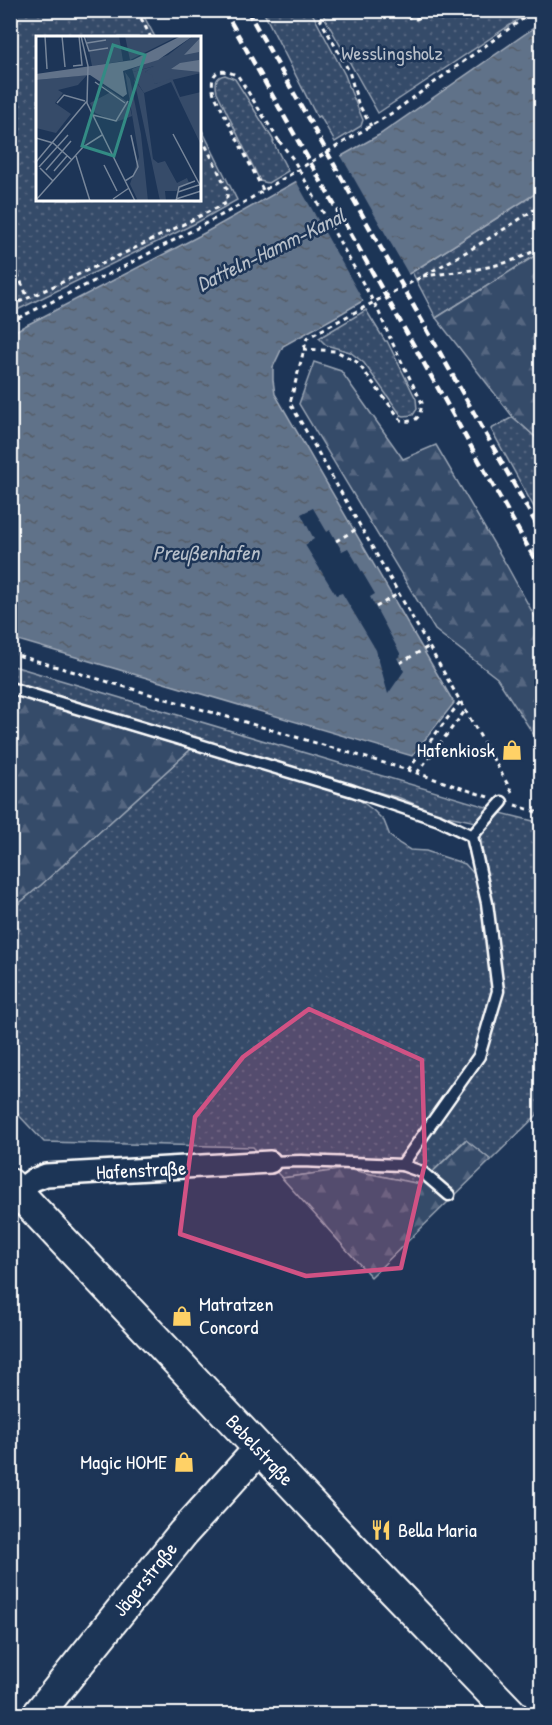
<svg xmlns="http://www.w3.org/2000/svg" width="552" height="1725" font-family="'Patrick Hand',sans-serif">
	<defs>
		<pattern id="green-dots" width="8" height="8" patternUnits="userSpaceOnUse" patternTransform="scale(1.5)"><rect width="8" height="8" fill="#364b69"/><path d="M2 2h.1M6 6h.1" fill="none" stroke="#546680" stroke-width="1.8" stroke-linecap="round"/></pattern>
		<pattern id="forest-firs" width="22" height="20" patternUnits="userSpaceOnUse" patternTransform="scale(1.5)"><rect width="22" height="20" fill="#364b69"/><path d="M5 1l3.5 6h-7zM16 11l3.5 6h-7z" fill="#546680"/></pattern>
		<pattern id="water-ripples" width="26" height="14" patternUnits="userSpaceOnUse" patternTransform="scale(1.5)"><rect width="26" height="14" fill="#617289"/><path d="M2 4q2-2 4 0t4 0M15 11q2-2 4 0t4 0" fill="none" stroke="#555d67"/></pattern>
	</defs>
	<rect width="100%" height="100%" fill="#1d3557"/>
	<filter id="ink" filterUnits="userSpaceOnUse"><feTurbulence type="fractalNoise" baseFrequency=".0167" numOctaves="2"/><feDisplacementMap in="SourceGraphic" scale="12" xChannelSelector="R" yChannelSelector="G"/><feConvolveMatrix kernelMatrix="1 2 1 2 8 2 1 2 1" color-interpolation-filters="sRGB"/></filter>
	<g filter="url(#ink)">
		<g fill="url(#green-dots)" stroke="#9aa5b4" stroke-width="1.5">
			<polygon points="11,10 141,11 155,37 38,38 38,200 200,200 200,126 237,200 196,223 11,313"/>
			<polygon points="263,11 311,11 345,75 351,92 363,120 361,126 335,142 320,116 317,117"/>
			<polygon points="321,11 531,11 378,113"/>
			<path d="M225,75L235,79L274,141L273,142L288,171L268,183L260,181L217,92C215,83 215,77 225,75Z"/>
			<polygon points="541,190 541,252 436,318 412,272"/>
			<polygon points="366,310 385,341 387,341 416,399 417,409 413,415 404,416 401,415 364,363 350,352 326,345 319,338"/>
			<polygon points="513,417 541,442 541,520 491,429"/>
			<polygon points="10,665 490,808 476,822 438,814 400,798 370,790 11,682"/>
			<path d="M191,749L358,799L373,810L384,821L390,836L400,844L410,850L426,851L465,864L474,874L488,883C488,869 477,843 483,829C487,822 495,817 501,813L533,821L542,834L541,1111L491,1160L465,1140L420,1184L346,1169L282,1178L253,1147L44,1142L11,1107V938L20,930L11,917V910L41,885Z"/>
		</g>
		<g fill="url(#forest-firs)" stroke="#9aa5b4" stroke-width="1.5">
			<polygon points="541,252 541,442 513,417 436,318"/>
			<polygon points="314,362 341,371 403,459 436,445 507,566 541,628 541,746 497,678 435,630 299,404"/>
			<polygon points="11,695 191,749 41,885 11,910"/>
			<polygon points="466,1140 491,1160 371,1277 282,1178 346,1169 420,1184"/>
		</g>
		<polygon fill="url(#water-ripples)" stroke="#a0aab8" stroke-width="1.5" points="541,23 541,190 412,272 337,316 283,346 273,367 273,380 275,394 454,703 412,756 11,638 11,333 199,236 379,135"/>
		<g fill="#1d3557">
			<polygon points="340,154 410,277 365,304 295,179"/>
			<polygon points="313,508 327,532 330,530 342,551 348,548 375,594 370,597 401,655 397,658 404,671 388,694 376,650 342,593 336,595 305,545 314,539 301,514"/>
		</g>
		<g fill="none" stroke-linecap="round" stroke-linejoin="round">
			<g stroke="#fff" stroke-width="15">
				<g id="lane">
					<polyline points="10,688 353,791 439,820 472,836"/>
					<polyline points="270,1162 301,1161 402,1165 479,1056 498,991 487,903 472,836 502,802"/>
					<polyline points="402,1165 422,1172 449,1195"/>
				</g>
			</g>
			<g stroke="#fff" stroke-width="26">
				<polyline id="street" points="17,1192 33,1180 46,1175 270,1162"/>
			</g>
			<g stroke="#fff" stroke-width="34">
				<g id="secondary">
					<polyline points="10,1184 358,1554 512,1714"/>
					<polyline points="38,1714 183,1533 259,1449"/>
				</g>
			</g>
			<g stroke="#fff" stroke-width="3" stroke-dasharray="4.5 4.5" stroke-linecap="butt">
				<polyline points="137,10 151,38"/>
				<polyline points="315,10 349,71 358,103 371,126"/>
				<polyline points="390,10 393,13 416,19 437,10"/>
				<path d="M263,190L214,94C208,72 219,66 238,76L279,141"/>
				<polyline points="10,257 28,298"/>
				<path d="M423,276C462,271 508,269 542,246"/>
				<polyline points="10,303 17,303 28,298 131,250 226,203 228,191 200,134"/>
				<polyline points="10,322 125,266 233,209 392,113 535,10"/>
				<path d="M303,349L336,351L357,362L401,420C416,424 420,418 422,403L389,336"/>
				<polyline points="336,541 360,527"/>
				<polyline points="376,607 398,594"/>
				<polyline points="10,653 408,770 488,797"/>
				<polyline points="400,663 428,647"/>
				<polyline points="408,770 460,702"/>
				<polyline points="417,773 465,711"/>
				<path d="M512,792L290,403L307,338C385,295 468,256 542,204"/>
				<polyline points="515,805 536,812 542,822"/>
			</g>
			<use href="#lane" stroke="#1d3557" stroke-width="10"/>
			<use href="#street" stroke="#1d3557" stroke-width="21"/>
			<use href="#secondary" stroke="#1d3557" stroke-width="30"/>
			<g stroke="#fff" stroke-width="4.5" stroke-dasharray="9 4.5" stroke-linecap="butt">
				<polyline points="224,10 542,572"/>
				<polyline points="247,10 542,534"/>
			</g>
			<polyline stroke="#fff" stroke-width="3" stroke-dasharray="4.5 4.5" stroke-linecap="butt" points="279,141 293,159 378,310 389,336"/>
		</g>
	</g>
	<path fill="#d15284" fill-opacity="0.2" stroke="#d15284" stroke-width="4.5" stroke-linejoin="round" d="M309,1009L422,1060L425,1163L401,1268L306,1276L180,1234L195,1117L243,1057Z"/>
	<defs>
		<g id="shop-bare" transform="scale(1.62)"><path d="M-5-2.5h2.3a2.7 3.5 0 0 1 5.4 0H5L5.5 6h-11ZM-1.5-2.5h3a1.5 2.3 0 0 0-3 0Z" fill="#ffd166" stroke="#1d3557" stroke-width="2.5" paint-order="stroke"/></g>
		<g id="restaurant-bare" transform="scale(1.62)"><path d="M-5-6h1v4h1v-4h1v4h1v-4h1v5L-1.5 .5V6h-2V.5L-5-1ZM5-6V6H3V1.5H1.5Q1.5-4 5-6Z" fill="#ffd166" stroke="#1d3557" stroke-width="2.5" paint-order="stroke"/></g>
	</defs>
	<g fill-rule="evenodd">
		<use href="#shop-bare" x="512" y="750"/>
		<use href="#shop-bare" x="182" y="1316"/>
		<use href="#shop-bare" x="184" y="1462"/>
		<use href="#restaurant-bare" x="381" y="1530"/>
	</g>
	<g text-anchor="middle" stroke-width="5" stroke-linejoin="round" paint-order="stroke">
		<g font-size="20" fill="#b9c0ca" stroke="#1d3557">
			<text x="392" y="60">Wesslingsholz</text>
		</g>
		<g font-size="20" fill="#fff" stroke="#1d3557" text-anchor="end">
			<text x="495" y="757">Hafenkiosk</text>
			<text x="199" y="1311" text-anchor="start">Matratzen<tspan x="199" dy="23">Concord</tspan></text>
			<text x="167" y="1469">Magic HOME</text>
			<text x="398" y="1537" text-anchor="start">Bella Maria</text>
		</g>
		<g font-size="20" fill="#fff" stroke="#1d3557">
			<text transform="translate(141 1170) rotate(-3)" y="7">Hafenstraße</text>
			<text transform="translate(260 1450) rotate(47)" y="7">Bebelstraße</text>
			<text transform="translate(145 1579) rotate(-51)" y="7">Jägerstraße</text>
		</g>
		<g font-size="21" font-style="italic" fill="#b8c0ca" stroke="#1d3557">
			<text transform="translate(271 250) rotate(-26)" y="7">Datteln-Hamm-Kanal</text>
			<text x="206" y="560">Preußenhafen</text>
		</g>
	</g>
	<g transform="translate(36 36)">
		<rect width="165" height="165" fill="#1d3557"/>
		<path d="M50,0H83L87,25L56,30ZM89,0H142L94,24ZM157,0H165V37L119,48L109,36L118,30L97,36L96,33L132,19ZM51,39L42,49L22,54L27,57L19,67L35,78L20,97L0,92V44ZM98,43L108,57L117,123L122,127L129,125L141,147L151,142L153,147L140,155H129L130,165H124ZM62,46L93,67L96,80L80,86L59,77L54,67L75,56Z" fill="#364b69"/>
		<path d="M119,30L109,36L116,39L119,48L136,42L144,61L165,56V109L135,46L108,57L99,43L97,36ZM89,36L94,43L105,98L112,165H102L94,148L103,121Z" fill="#364b69"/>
		<path d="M145,0H157L122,24L87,35L91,58L87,61L54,39L0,44V38L97,24ZM165,1V36L135,33L144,27L163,24V16L148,19Z" fill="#617289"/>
		<path fill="none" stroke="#77869a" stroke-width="1.5" d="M9,0L11,33M26,0L29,31M45,0L52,30L51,67L99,165M48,0L53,15L72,12M51,7L70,4M37,30L46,29L43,0M59,46L89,67M21,67L28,59L49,65M57,79L80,85L92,65M137,98L165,151M0,102L17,107L36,124M40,120L54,165M0,126L51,65M68,129L81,155M3,131L32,99M4,132L17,145M10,134L35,105M18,135L31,120M89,145L97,140L102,131L95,99M142,156L163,149M77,163L93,152M140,163L165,155M0,164L47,111L66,99M140,165L143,151L159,145"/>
		<path fill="#338b84" fill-opacity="0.15" stroke="#338b84" stroke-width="3" d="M77,9L109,19L78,120L46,110Z"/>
		<rect width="165" height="165" fill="none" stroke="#fff" stroke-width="3"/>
	</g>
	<rect width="552" height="1725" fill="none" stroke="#1d3557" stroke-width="36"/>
	<rect x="18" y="18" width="516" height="1689" fill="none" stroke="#fff" stroke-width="2" filter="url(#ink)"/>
</svg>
